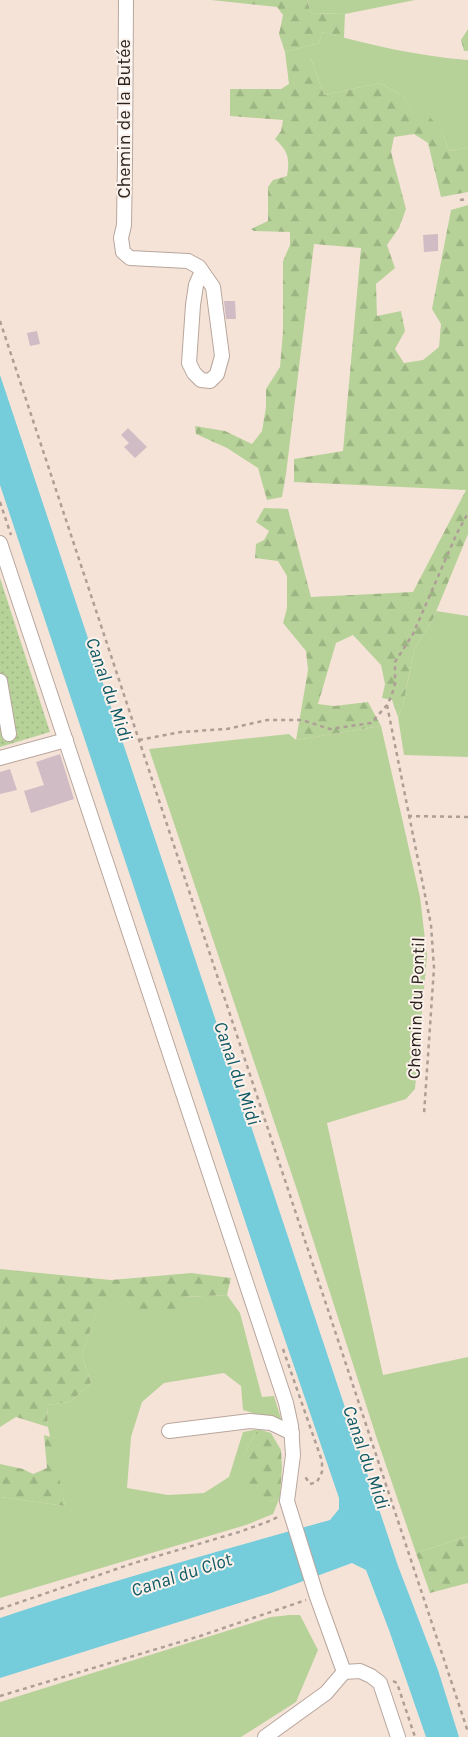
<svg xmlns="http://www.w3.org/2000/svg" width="468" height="1737" font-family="Karla,sans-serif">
	<defs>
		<pattern id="forest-firs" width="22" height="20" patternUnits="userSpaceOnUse" patternTransform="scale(1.25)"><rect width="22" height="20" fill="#b7d299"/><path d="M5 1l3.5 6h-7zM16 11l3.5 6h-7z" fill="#9db483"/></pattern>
		<pattern id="park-dots" width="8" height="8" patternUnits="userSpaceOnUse" patternTransform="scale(1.25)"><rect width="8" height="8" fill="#b7d299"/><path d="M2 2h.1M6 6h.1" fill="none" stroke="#9db483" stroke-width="1.8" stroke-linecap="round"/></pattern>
	</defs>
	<rect width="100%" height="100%" fill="#f6e3d8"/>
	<g fill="#b7d299">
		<polygon points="307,0 415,0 345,14 311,13"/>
		<path d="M322,32C371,45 417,56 468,60V147L449,151L441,130L413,115L404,97L380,83L324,95L311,59L289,84L285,52L319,43Z"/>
		<polygon points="436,611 468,616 468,757 404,755 398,717 403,705 414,650 433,619"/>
		<polygon points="381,726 420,897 427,956 415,1089 406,1099 327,1123 383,1375 468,1357 468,1536 416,1553 377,1439 297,1190 149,749 289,734 296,740"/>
		<polygon points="227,1295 240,1313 262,1397 274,1396 282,1422 243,1410 241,1386 224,1373 164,1383 142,1402 131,1437 127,1488 168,1495 204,1493 229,1477 243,1432 258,1429 244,1455 270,1502 280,1497 273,1514 246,1525 0,1598 0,1497 65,1506 48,1427 47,1405 70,1402 91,1383 82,1356 101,1296 126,1296 134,1316 182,1297"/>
		<polygon points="290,1615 300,1615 318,1650 296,1702 241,1737 0,1737 0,1702 271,1617"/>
	</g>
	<g fill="url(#forest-firs)">
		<polygon points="211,0 307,0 311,13 345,14 344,38 322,32 319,43 285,52 279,34 283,15 277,7"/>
		<polygon points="468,29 468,51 464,51 461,40"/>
		<path d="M311,59L324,95L380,83L404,97L413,114L429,116L441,130L449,151L468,147V192L441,197L428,143L414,134L394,137L391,152L406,209L399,228L387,245L395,268L376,284L377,316L401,311L405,331L395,349L404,363L423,360L439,347L441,324L432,309L451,210L468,205V534L433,619L414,650L403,705L398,717L392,700L382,698L385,684L381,665L353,635L336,643L318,704L334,706L368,702L381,726L296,740L308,670L306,651L283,623L287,608V576L278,561L255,558L256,544L264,540L269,531L256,522L264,508L288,509L311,597L413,592L466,490L294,482V459L343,451L361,248L314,244L286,474L282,497L267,500L258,468L227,448L196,434L195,426L225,431L252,444L262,431L266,407V389L280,367L283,331V261L290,245V232L254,231L251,229L268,221V187L273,180L287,176C290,158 288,151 275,139L281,131L283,120L230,116V89H281L289,84L293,64Z"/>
		<polygon points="0,1269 111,1280 191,1273 231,1278 227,1295 182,1297 177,1311 133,1316 126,1296 101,1297 82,1356 91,1383 70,1402 47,1405 48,1427 16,1417 0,1427"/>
		<polygon points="258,1429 271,1433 281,1450 282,1467 280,1497 270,1502 254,1501 246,1479 244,1455"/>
		<polygon points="44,1435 51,1437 65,1506 0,1497 0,1464 23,1469 33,1474 47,1468"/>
		<polygon points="468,1536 468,1583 430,1593 416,1553"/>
	</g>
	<polygon fill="url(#park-dots)" points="0,578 50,732 0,747"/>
	<path fill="#75ccdb" d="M0,375L398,1566L438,1670L459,1737H426L389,1630L366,1570L352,1563L271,1593L0,1678V1618C109,1581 219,1551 330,1520L339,1509V1498L267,1287L0,485Z"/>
	<g fill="#d0bcc4">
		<polygon points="438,234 438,251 424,252 423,235"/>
		<polygon points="224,301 235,301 236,319 226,319"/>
		<polygon points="37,331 40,344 30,346 27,333"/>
		<polygon points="128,428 147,447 135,458 124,447 129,443 121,435"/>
		<polygon points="60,754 74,799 31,813 24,791 44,785 36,762"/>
		<polygon points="10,769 17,790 0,794 0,772"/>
	</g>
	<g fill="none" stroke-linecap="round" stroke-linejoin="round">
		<g stroke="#b8a69c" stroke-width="16">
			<g id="minor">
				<polyline points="126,0 125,161 124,225 121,238 123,252 130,258 188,261 199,267 213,287 222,356 217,374 210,381 201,380 194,373 189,363 193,305 196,285 202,271"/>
				<polyline points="0,543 286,1403 291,1426 293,1455 287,1501 317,1597 344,1672"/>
				<polyline points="0,681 9,734"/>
				<polyline points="0,758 66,740"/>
				<polyline points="169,1431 250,1421 271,1423 292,1433"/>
				<polyline points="265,1737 326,1693 344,1672 360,1671 371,1676 380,1683 398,1737"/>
			</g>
		</g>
		<g stroke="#ad9e96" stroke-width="2.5" stroke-dasharray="4 4" stroke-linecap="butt">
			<polyline points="460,200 468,199"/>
			<polyline points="0,321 468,1732"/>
			<polyline points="0,502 11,535"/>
			<polyline points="387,705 431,925 434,968 424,1114"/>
			<polyline points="139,740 181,732 227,729 267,720 302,720 330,729 371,723 387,705 391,697 395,684 395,662 413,634 457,533 468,513"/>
			<polyline points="408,816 468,817"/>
			<polyline points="283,1349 322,1461 322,1472 317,1482 310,1484 304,1475"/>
			<polyline points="0,1609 134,1563 239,1532 267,1522 280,1516"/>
			<polyline points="393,1681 397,1683 415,1737"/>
			<polyline points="0,1696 200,1636 306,1600"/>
		</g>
		<use href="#minor" stroke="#fff" stroke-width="14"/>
	</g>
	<g text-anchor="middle" stroke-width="4" stroke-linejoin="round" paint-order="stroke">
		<g font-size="18" fill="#29221e" stroke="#fdf2eb">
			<text transform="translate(124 119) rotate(-90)" y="6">Chemin de la Butée</text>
			<text transform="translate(416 1008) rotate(-88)" y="6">Chemin du Pontil</text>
		</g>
		<g font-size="19" font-style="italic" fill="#0f5a65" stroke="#fdf2eb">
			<text transform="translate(110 689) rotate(71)" y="7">Canal du Midi</text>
			<text transform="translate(238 1073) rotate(71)" y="7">Canal du Midi</text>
			<text transform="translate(367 1457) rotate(71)" y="7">Canal du Midi</text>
			<text transform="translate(181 1574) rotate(-18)" y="7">Canal du Clot</text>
		</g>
	</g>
</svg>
